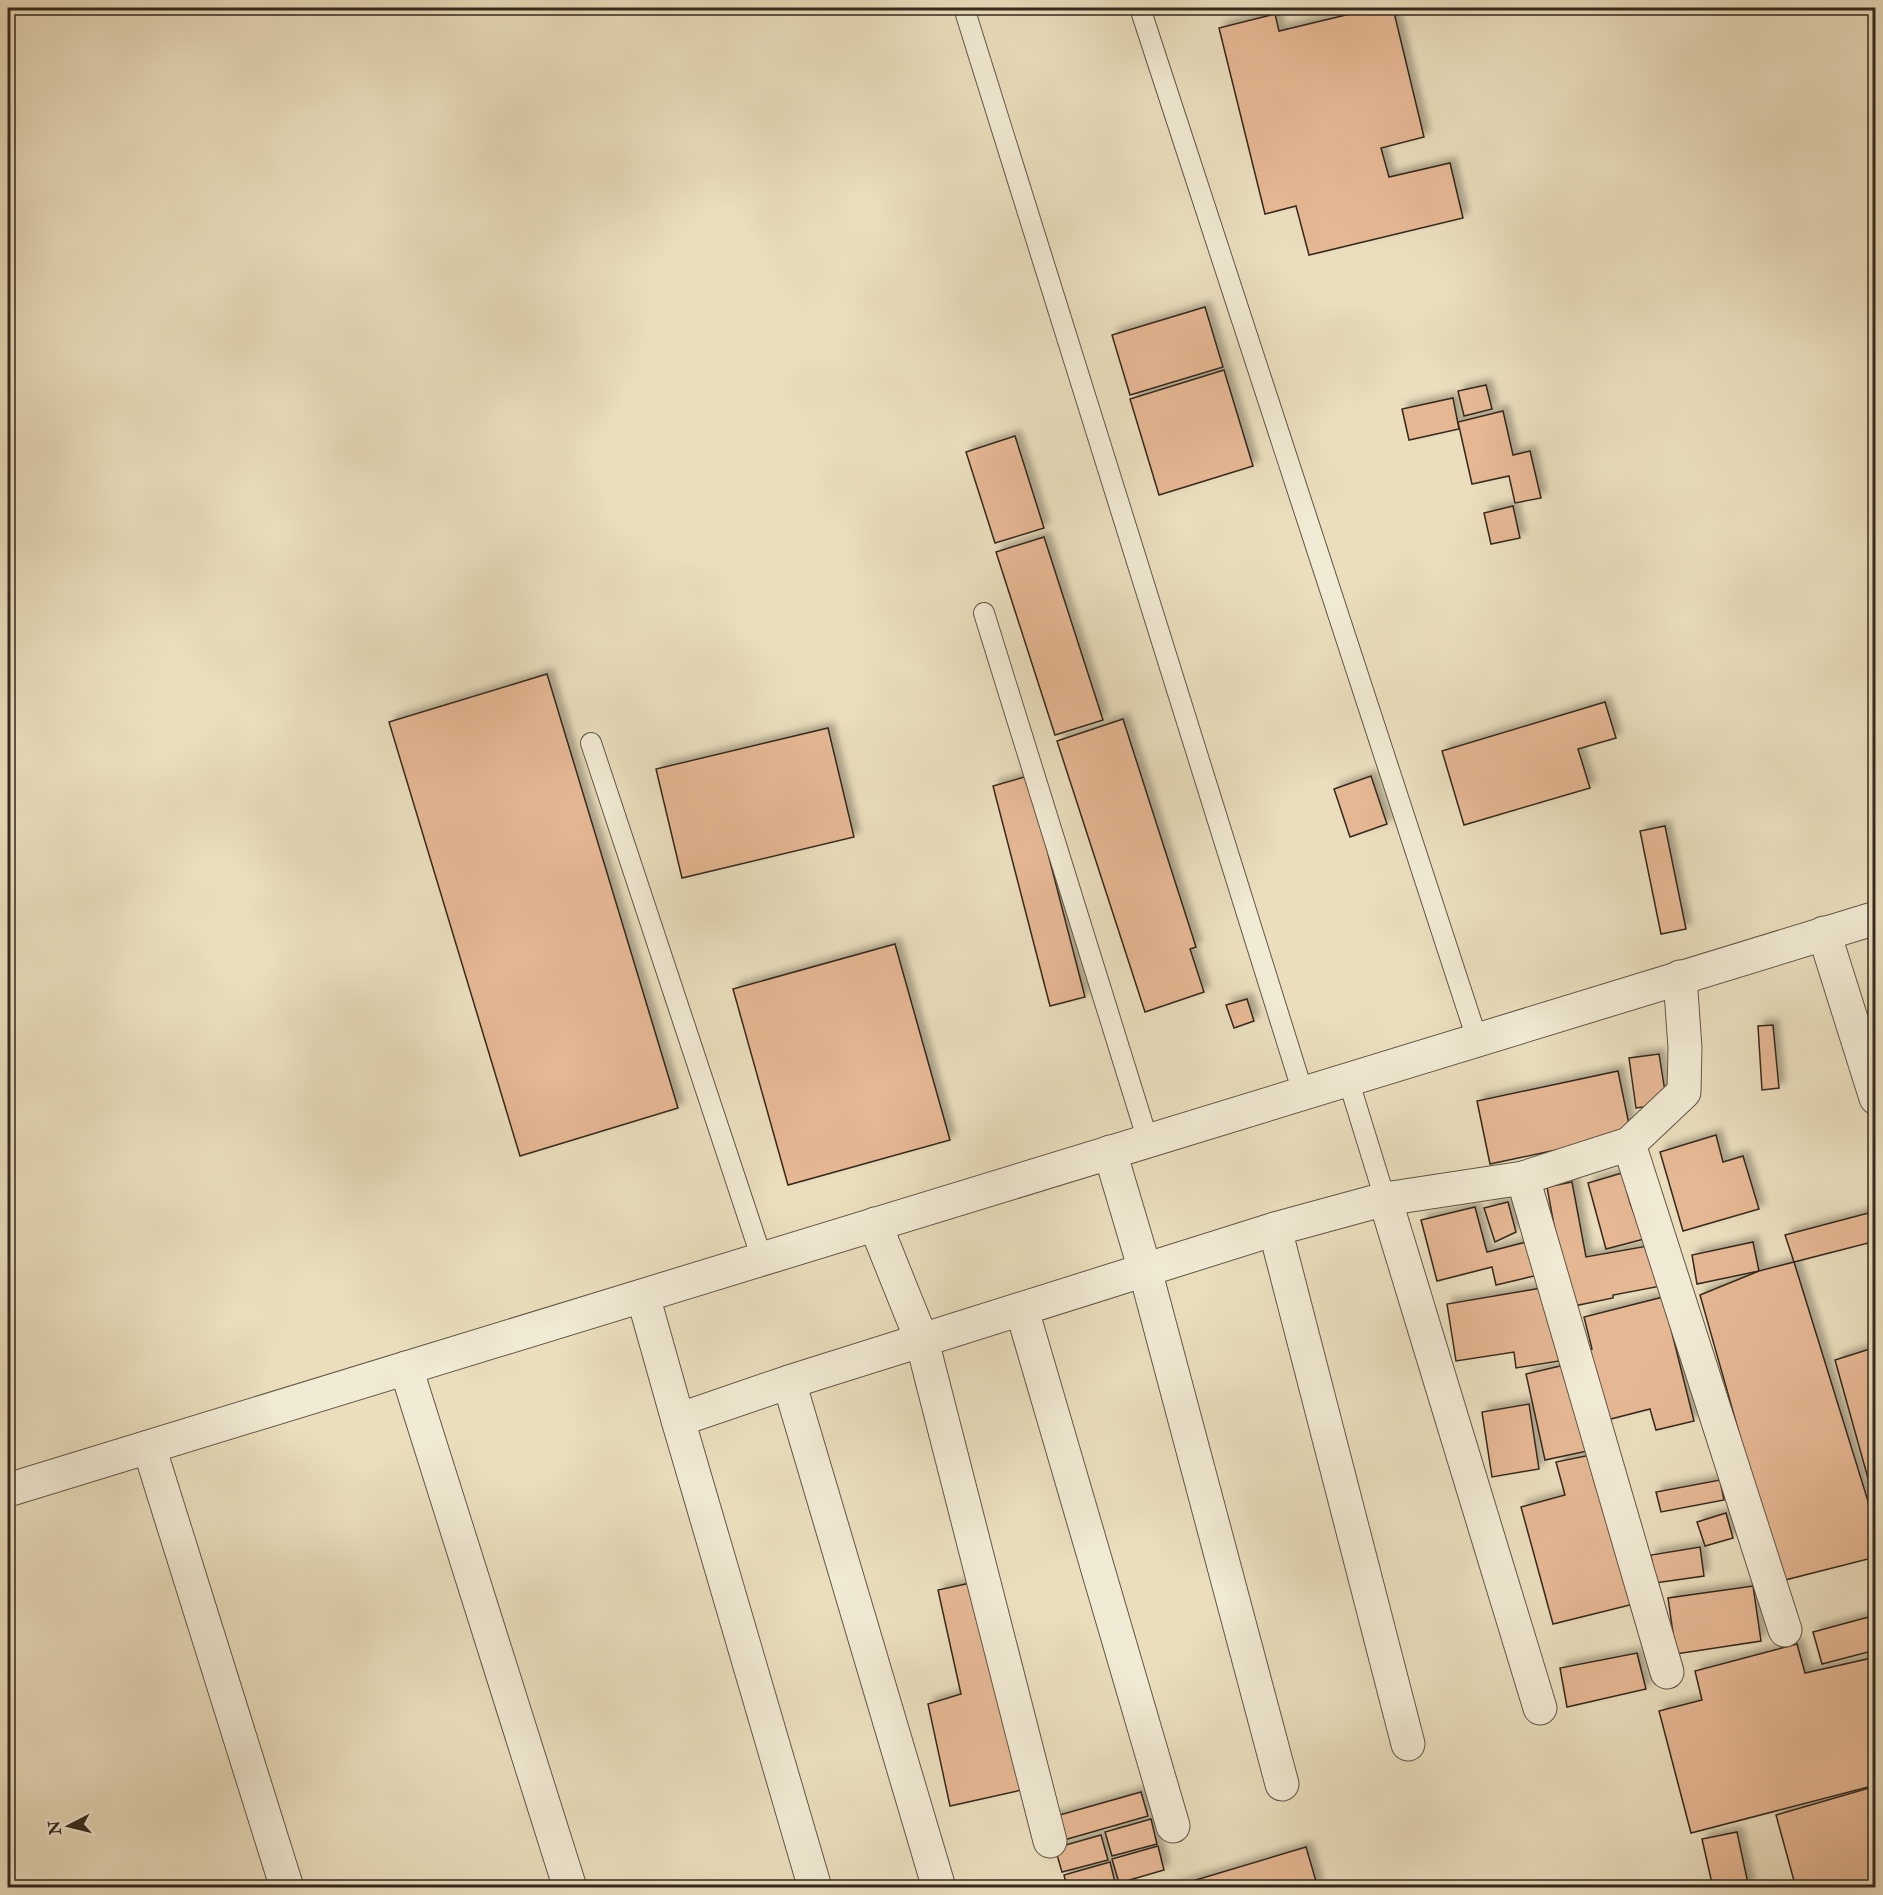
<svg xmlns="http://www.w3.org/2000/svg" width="1883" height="1895" font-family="'IM FELL Double Pica',serif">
	<defs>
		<filter id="shadow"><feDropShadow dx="5.5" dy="-5.5" stdDeviation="3" flood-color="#0004"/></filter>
	</defs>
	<rect width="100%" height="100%" fill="#eadebd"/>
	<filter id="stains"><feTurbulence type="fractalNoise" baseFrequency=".00333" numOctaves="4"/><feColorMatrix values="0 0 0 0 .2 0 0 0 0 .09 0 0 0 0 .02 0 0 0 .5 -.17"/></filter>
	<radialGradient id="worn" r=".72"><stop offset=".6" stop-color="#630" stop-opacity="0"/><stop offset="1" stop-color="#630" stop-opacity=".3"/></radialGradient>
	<g fill="#e5b793" stroke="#35291e" stroke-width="1.5" filter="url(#shadow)">
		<polygon points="1375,8 1393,8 1424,137 1381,148 1389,177 1450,163 1463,218 1309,255 1296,206 1265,214 1219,28 1275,14 1279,31"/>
		<polygon points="1205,307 1223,367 1130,395 1112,335"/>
		<polygon points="1224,370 1253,466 1159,495 1130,399"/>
		<polygon points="1486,385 1492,409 1464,416 1458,391"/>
		<polygon points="1453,398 1459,429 1409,440 1402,409"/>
		<polygon points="1503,411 1513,455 1530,451 1541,498 1515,503 1509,476 1472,484 1458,422"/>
		<polygon points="1015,436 1044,528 995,543 966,452"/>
		<polygon points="1513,506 1520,538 1491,544 1484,513"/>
		<polygon points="1044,537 1103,720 1055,735 996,552"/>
		<polygon points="547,674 678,1108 520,1156 389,722"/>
		<polygon points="1605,702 1616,738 1578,749 1590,788 1464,825 1442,751"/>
		<polygon points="1123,719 1196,947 1190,949 1204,992 1145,1012 1057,741"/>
		<polygon points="828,728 854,837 682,878 656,769"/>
		<polygon points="1028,776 1085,997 1050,1006 993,786"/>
		<polygon points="1371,776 1387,824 1350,837 1334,789"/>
		<polygon points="1665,826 1686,929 1661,934 1640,831"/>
		<polygon points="895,944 950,1140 788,1185 733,989"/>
		<polygon points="1247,999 1254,1021 1234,1028 1226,1005"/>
		<polygon points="1773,1025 1779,1088 1762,1090 1758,1026"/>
		<polygon points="1659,1054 1667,1104 1636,1108 1629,1058"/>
		<polygon points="1618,1071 1631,1134 1490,1164 1477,1101"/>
		<polygon points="1716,1135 1723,1162 1743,1156 1759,1209 1683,1231 1660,1152"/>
		<polygon points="1622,1173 1630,1203 1644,1239 1606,1249 1588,1183"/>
		<polygon points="1572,1182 1586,1257 1653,1245 1661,1286 1613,1295 1613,1298 1569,1307 1547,1187"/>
		<polygon points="1508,1202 1516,1232 1495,1242 1484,1208"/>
		<polygon points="1475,1207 1487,1252 1530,1241 1538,1275 1496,1285 1492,1267 1437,1281 1421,1220"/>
		<polygon points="1876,1211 1876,1241 1794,1262 1785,1235"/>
		<polygon points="1753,1242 1759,1271 1697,1284 1692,1255"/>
		<polygon points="1794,1262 1876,1527 1876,1557 1781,1581 1700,1295 1759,1271"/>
		<polygon points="1547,1287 1559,1361 1516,1368 1514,1352 1456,1361 1447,1304"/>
		<polygon points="1663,1297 1694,1421 1656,1430 1650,1409 1603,1421 1585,1351 1592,1349 1584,1317"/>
		<polygon points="1876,1347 1876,1507 1835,1360"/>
		<polygon points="1573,1363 1592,1450 1545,1460 1526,1374"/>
		<polygon points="1529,1404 1539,1469 1492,1477 1482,1412"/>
		<polygon points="1595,1454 1638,1603 1553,1624 1521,1507 1565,1495 1556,1462"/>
		<polygon points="1720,1480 1724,1500 1661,1512 1656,1492"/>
		<polygon points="1726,1513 1733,1538 1705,1546 1697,1522"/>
		<polygon points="1700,1547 1704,1576 1655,1583 1651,1555"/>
		<polygon points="975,1582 1026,1789 950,1806 928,1704 961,1694 938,1590"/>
		<polygon points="1753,1586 1761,1641 1676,1654 1668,1598"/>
		<polygon points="1876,1615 1876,1650 1822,1664 1813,1632"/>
		<polygon points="1797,1644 1805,1673 1876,1657 1876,1785 1691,1833 1659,1711 1702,1700 1695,1671"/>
		<polygon points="1637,1653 1646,1689 1567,1707 1560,1668"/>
		<polygon points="1876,1786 1876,1888 1796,1888 1776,1815"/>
		<polygon points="1141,1792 1148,1816 1057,1842 1049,1818"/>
		<polygon points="1151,1819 1157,1844 1112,1856 1105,1832"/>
		<polygon points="1737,1832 1749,1888 1713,1888 1702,1839"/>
		<polygon points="1101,1835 1108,1860 1062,1872 1055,1848"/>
		<polygon points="1158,1846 1164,1870 1119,1883 1112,1859"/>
		<polygon points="1306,1847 1318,1888 1169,1888"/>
		<polygon points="1110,1862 1116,1886 1067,1888 1064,1875"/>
	</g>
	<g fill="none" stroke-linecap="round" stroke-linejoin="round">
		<g stroke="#625646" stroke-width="22">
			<g id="lane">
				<polyline points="964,8 1303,1093"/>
				<polyline points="1140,8 1477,1039"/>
				<polyline points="984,613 1148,1141"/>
				<polyline points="591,743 762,1259"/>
				<polyline points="1348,1079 1385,1199"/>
			</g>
		</g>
		<g stroke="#625646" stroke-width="35">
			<g id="street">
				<polyline points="1824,933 1876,1098"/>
				<polyline points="1629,1144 1785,1630"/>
				<polyline points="1110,1152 1145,1270 1282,1784"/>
				<polyline points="1523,1178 1667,1672"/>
				<polyline points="1385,1199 1540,1708"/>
				<polyline points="875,1224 922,1341 1050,1841"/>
				<polyline points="1275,1229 1408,1744"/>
				<polyline points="643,1296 678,1420"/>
				<polyline points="1022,1310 1173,1826"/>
				<polyline points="406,1368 570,1888"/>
				<polyline points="789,1382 939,1888"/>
				<polyline points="149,1447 287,1888"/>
				<polyline points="8,1490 1876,918"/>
				<polyline points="815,1888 678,1420 789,1382 1275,1229 1385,1199 1523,1178 1629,1144 1684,1092 1685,1048 1680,977"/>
			</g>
		</g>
		<use href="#lane" stroke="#f1ead4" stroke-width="20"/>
		<use href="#street" stroke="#f1ead4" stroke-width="33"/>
	</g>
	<rect width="1883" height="1895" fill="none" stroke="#eadebd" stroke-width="30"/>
	<rect x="9" y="9" width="1865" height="1877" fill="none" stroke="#35291e" stroke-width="3"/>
	<rect x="15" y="15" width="1853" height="1865" fill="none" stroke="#35291e" stroke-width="1.5"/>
	<g transform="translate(69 1826) rotate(263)" stroke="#f1ead4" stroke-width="4.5" paint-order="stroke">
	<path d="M0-4.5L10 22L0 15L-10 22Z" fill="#35291e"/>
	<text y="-9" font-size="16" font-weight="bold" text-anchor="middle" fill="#35291e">N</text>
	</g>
	<rect width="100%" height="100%" filter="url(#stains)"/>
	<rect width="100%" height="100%" fill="url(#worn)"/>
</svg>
